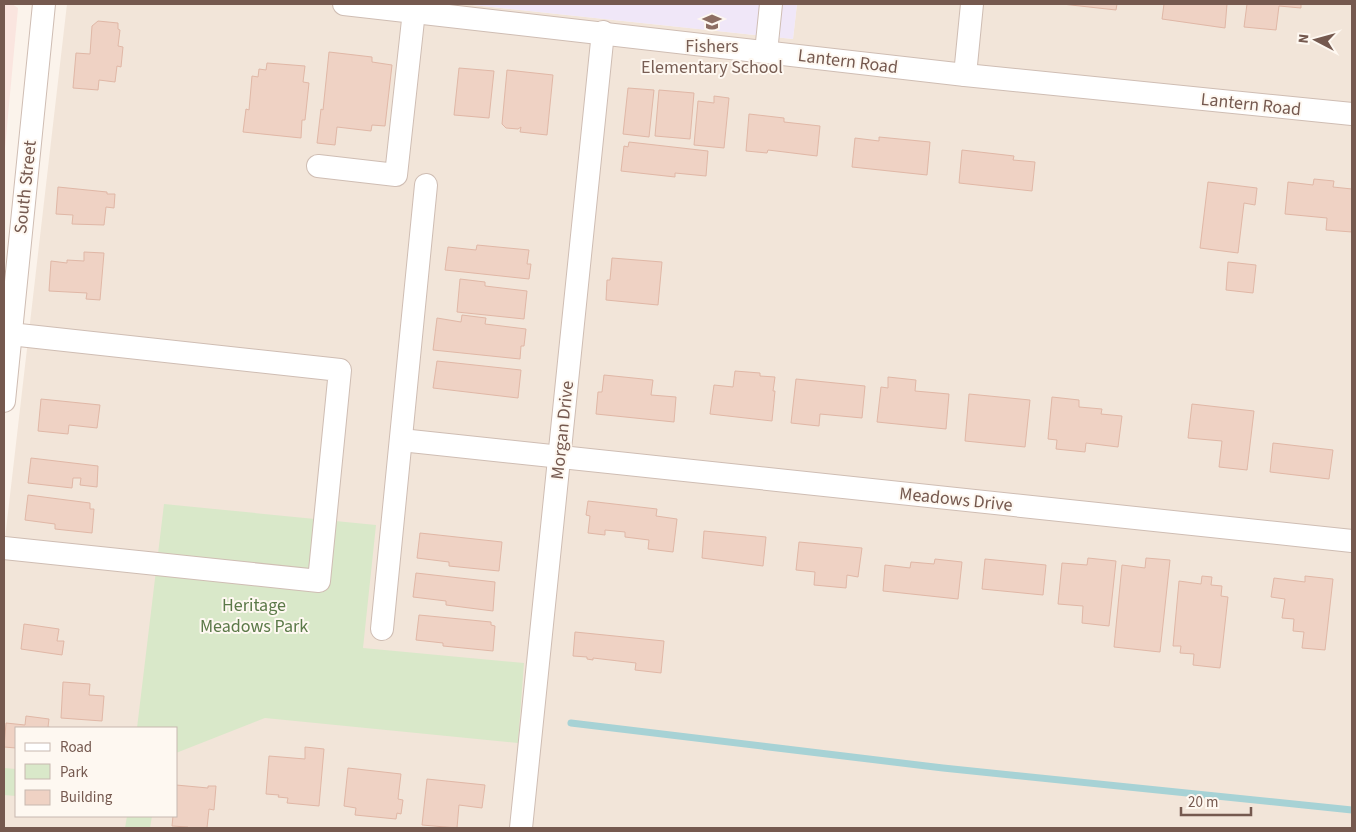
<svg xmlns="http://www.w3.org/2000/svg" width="1356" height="832" font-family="'Source Sans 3',sans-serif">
	<rect width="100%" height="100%" fill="#fbf3eb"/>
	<path fill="#f2e5d9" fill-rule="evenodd" d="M67,4H463L793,39L797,4H1352V828H4V547ZM16,728H176V816H16Z"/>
	<polygon fill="#fae5df" points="4,4 12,4 18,8 4,159"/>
	<polygon fill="#f0e7f8" points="463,4 797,4 793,39"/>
	<g fill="#d9e8c9">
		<polygon points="164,504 376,525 363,648 524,663 518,743 265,718 176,753 176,728 137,728"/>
		<polygon points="4,768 16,769 16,796 4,795"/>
		<polygon points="127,816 152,816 150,828 125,828"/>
	</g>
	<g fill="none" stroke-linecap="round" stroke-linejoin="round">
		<polyline stroke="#a7d2d5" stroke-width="7" points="571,723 943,768 1352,810"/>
	</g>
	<g fill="#efd2c4" stroke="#e0b7a6">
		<polygon points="1062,4 1117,4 1116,10"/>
		<polygon points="1164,4 1227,4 1225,28 1162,19"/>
		<polygon points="1247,4 1301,4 1301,8 1279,6 1276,30 1244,27"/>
		<polygon points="98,21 118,23 118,29 120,30 118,46 123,47 121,67 117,66 115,82 99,80 98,90 73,88 76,53 90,54 92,26"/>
		<polygon points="329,52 372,57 372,62 392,65 385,126 372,125 371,131 337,127 335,145 317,143 321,109 323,110"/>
		<polygon points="267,63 305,66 303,82 309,83 305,120 302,120 301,138 243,132 246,109 249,110 252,76 258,77 259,69 266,70"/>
		<polygon points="459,68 494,71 489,118 454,115"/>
		<polygon points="507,70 553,75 547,135 520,132 521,127 518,129 506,128 502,124"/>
		<polygon points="628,88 654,90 649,137 623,134"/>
		<polygon points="659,90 694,93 690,139 655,136"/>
		<polygon points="714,96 729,98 724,148 694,145 698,101 714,103"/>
		<polygon points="749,114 784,118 784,122 820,126 817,156 768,150 767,153 746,151"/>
		<polygon points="879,137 930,142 927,175 852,167 855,138 879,141"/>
		<polygon points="629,142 708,151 706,176 675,173 675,177 621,171 624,146 628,147"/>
		<polygon points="962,150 1014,156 1013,160 1035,162 1032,191 959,183"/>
		<polygon points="1314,179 1334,181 1333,187 1352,189 1352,232 1326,230 1327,218 1285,214 1288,182 1313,185"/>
		<polygon points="1208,182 1257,188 1255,205 1244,203 1238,253 1200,248"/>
		<polygon points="58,187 107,192 107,194 115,194 114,208 106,207 104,225 72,224 73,215 56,214"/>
		<polygon points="477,245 529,250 527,264 531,264 529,279 445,270 448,247 476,250"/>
		<polygon points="84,252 104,253 100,300 86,299 87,293 49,291 51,261 67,263 67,260 84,261"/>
		<polygon points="612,258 662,262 658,305 606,300 607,280 610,280"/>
		<polygon points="1228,262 1256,265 1253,293 1226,290"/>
		<polygon points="460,279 485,282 485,286 527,291 524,319 457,312"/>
		<polygon points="462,315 486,318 485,324 526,329 524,346 521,346 520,359 433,350 437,318 461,322"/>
		<polygon points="437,361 521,370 518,398 433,388"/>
		<polygon points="735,371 760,373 760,376 775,377 773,391 775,391 772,421 710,414 714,385 733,387"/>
		<polygon points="604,375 653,380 651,395 676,397 674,422 596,414 598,392 602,392"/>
		<polygon points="888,377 916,380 915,391 949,394 946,429 877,422 881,387 888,388"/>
		<polygon points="796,379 865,386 862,418 820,414 819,426 791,423"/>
		<polygon points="969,394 1030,400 1025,447 965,441"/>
		<polygon points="1052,397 1079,400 1079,407 1102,409 1101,414 1122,416 1118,447 1086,443 1085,452 1056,449 1057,440 1048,439"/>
		<polygon points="41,399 100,405 97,428 69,425 68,434 38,431"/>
		<polygon points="1192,404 1254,411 1247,470 1219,467 1222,441 1188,438"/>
		<polygon points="1273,443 1333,450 1329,479 1270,472"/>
		<polygon points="31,458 98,466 97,487 80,485 81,478 73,478 72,488 28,483"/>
		<polygon points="28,495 90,503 90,509 94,509 92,533 55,529 55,524 25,520"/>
		<polygon points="588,501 657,509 656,516 677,519 673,552 648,549 649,540 625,537 625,532 605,530 605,535 588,533 590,516 586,515"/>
		<polygon points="704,531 766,537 763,566 702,558"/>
		<polygon points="420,533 502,542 499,571 449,566 449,562 417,558"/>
		<polygon points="799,542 862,548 858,577 847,575 846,588 814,585 815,572 796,570"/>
		<polygon points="1088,558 1116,561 1109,626 1082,623 1083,606 1058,604 1062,563 1087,565"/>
		<polygon points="1146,558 1170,560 1160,652 1114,647 1122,565 1145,568"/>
		<polygon points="935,559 962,562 958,599 883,591 885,565 910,568 911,562 934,564"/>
		<polygon points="985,559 1046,565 1043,595 982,589"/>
		<polygon points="416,573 495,582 493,611 446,605 446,601 413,597"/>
		<polygon points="1202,576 1212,577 1211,585 1222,586 1221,596 1228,597 1220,668 1193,665 1194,654 1180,653 1181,646 1173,646 1179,581 1201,584"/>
		<polygon points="1305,576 1333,579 1325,650 1302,648 1304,632 1293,631 1294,619 1282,618 1285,599 1271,597 1274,578 1305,582"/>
		<polygon points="419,615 491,622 491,625 495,626 493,651 443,646 443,643 416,640"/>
		<polygon points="24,624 59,629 57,641 64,641 62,655 21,649"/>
		<polygon points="575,632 664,641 661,673 635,670 636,663 593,658 593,660 587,659 587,657 573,656"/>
		<polygon points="63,682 90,684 89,695 104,696 102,721 61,718"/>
		<polygon points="26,716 49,719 48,727 53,728 16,728 16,748 4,747 6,723 25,725"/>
		<polygon points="305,747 324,749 319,806 287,803 288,798 278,797 279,795 266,794 269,756 305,759"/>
		<polygon points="348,768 401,774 398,799 403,800 401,814 397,813 396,819 355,815 356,808 344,806"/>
		<polygon points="427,779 485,785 482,808 459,805 457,828 422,825"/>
		<polygon points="176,785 208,788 208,786 216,786 214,810 209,809 207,828 187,828 188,827 172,826 173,816 176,816"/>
	</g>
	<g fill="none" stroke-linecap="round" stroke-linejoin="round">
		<g stroke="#cfbdb3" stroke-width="24">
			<g id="minor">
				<polyline points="344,4 965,75 1352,114"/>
				<polyline points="766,52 771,4"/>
				<polyline points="965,75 972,4"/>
				<polyline points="318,166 396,175 414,11"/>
				<polyline points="4,330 10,334 340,370 319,581 4,548"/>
				<polyline points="4,401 44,4"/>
				<polyline points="401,440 1352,541"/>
				<polyline points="382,629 426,185"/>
				<polyline points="521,828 603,32"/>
			</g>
		</g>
		<use href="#minor" stroke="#fff" stroke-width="22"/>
	</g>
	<defs>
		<g id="school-bare" transform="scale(1.5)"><path d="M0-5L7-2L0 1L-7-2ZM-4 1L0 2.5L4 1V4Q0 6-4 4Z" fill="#8d6e63" stroke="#fef8f1" stroke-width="2.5" paint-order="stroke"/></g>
	</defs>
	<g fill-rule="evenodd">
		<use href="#school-bare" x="712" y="22"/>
	</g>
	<g text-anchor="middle" stroke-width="4" stroke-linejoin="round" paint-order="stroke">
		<g font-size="18" fill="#785e54" stroke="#fef8f1">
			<text x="712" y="52">Fishers<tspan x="712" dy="21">Elementary School</tspan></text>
		</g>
		<g font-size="18" fill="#75594f" stroke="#fef8f1">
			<text transform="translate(848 61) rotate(7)" y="6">Lantern Road</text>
			<text transform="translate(1251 104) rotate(6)" y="6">Lantern Road</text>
			<text transform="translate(25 187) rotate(-84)" y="6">South Street</text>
			<text transform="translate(562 430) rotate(-84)" y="6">Morgan Drive</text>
			<text transform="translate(956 499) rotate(6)" y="6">Meadows Drive</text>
		</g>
		<g font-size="18" fill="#5b7948" stroke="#fef8f1">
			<text x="254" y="611">Heritage<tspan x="254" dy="21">Meadows Park</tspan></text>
		</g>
	</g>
	<rect width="1356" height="832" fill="none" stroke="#75594f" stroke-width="10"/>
	<rect x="15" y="727" width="162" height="90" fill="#fef8f1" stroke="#c7b8b0"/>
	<rect x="25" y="743" width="25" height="8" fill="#ffffff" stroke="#c7b8b0"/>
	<text x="60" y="752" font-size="15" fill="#75594f">Road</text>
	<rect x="25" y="764" width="25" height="15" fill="#d9e8c9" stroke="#c7b8b0"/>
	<text x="60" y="777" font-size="15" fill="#75594f">Park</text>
	<rect x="25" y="790" width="25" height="15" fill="#efd2c4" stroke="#c7b8b0"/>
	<text x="60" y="802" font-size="15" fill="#75594f">Building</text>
	<g transform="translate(1316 40) rotate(276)" stroke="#fef8f1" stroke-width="4" paint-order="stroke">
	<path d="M0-4L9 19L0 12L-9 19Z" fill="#75594f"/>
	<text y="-8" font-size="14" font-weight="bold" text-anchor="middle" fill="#75594f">N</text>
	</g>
	<path d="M1181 807v8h70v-8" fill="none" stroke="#75594f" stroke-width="2.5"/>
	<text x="1188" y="807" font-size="15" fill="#75594f" stroke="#fef8f1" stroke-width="4" paint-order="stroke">20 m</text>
</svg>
